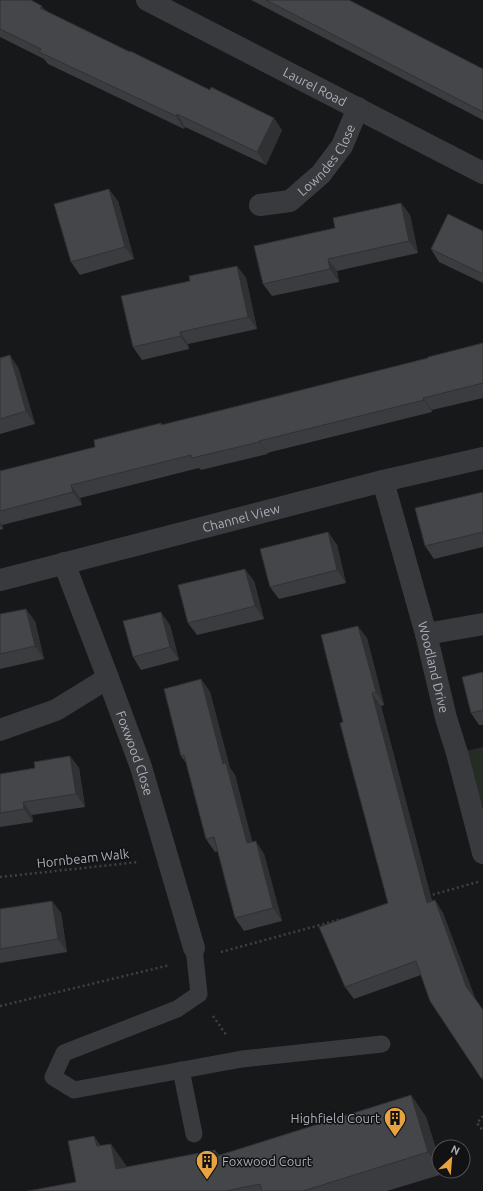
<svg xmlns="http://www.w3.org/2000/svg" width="483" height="1191" font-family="Ubuntu,sans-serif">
	<rect width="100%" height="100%" fill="#171819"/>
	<polygon fill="#242c24" points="483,747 483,806 471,809 457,753"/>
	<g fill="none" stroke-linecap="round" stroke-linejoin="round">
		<g stroke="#3f4145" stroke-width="2.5" stroke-dasharray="2 3" stroke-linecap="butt">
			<polyline points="0,877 139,862"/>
			<polyline points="428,896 481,881"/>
			<polyline points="221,952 342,919"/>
			<polyline points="0,1006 170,965"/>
			<polyline points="213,1016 227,1036"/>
			<polyline points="483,1116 477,1123 483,1131"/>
		</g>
		<g stroke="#393a3e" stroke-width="17">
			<polyline points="194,948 199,994 177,1009 64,1053 53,1077 74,1090 242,1059 382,1044"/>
			<polyline points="181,1070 194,1134"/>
		</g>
		<g stroke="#393a3e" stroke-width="22">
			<path id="s1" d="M147,0L483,173"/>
			<path id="s2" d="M260,205L290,201L321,174L342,146L358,108"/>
			<path id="s3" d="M383,481L426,634L446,718L457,753L483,853"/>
			<path id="s4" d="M64,563L108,678L141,767L194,948"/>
			<path id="s5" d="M0,580L383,481L483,458"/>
			<polyline points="426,634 483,624"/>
			<polyline points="0,730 56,710 108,678"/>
		</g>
	</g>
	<g fill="#3a3c3f">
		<polygon points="0,0 46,11 282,130 266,165 185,127 184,129 48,64 44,59 0,37"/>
		<polygon points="251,0 349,0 483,69 483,120"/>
		<polygon points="118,201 134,259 80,275 71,262"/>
		<polygon points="401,203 410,215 418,253 337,271 339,282 272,296 263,284 335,228"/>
		<polygon points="483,231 483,283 439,262 431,249"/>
		<polygon points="237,266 246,278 257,329 188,344 189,349 142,360 133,347 190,281"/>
		<polygon points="483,343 483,398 432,410 432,412 267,453 268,454 201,470 199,468 80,498 82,505 2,525 3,529 0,530 0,471 95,447 161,423 162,425 218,411 428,358"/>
		<polygon points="0,358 18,367 35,424 0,434"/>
		<polygon points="483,492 483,547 434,559 425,546"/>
		<polygon points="328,532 337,545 346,583 279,599 270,587"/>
		<polygon points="254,581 264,619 197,635 188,623"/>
		<polygon points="0,614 35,621 44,659 0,669"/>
		<polygon points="170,625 179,660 141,670 133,657"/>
		<polygon points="367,638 384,705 381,706 432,901 435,900 443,913 475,998 483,1010 483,1080 430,1001 421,975 354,999 345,987 388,903 343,722"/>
		<polygon points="483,672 483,725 479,725 471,713"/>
		<polygon points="201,679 210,692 230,768 235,775 252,842 264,854 282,921 244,931 235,918 218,851 215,852 206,839 186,763 181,756"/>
		<polygon points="70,756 79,768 85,807 32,815 33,822 0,827 0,774 35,768"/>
		<polygon points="52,901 61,913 67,952 0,963 0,909"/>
		<polygon points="411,1095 426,1117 439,1159 439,1171 443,1171 443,1174 387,1191 28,1191 76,1182 101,1146 126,1165 126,1167 215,1150 219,1155"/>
	</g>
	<g fill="#303133">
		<polygon points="42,6 51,18 40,8"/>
		<polygon points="177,114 185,127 184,129 176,116"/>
		<polygon points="274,118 282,130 266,165 257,152"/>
		<polygon points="109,189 118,201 134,259 125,247"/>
		<polygon points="401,203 410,215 418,253 409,241"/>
		<polygon points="328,259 337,271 339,282 330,269"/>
		<polygon points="237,266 246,278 257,329 248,317"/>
		<polygon points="180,332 188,344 189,349 181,336"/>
		<polygon points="10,355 18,367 35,424 26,411"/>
		<polygon points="423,398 432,410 432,412 424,400"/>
		<polygon points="259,442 259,441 268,454"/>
		<polygon points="71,485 80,498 82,505 73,492"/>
		<polygon points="0,522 2,525 3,529 0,525"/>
		<polygon points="328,532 337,545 346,583 337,570"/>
		<polygon points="245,569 254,581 264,619 255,606"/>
		<polygon points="26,609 35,621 44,659 35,646"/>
		<polygon points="161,612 170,625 179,660 170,647"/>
		<polygon points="358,626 367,638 384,705 376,692"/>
		<polygon points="201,679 210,692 230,768 235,775 256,856 247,843 223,764"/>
		<polygon points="372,693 381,706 436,916 427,903"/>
		<polygon points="70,756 79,768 85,807 76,794"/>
		<polygon points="23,802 32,815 33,822 24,809"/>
		<polygon points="256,841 264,854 282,921 273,908"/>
		<polygon points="435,900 443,913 475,998 483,1010 466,986"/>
		<polygon points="52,901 61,913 67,952 58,939"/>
		<polygon points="411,1095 426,1117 439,1159 439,1167 428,1152"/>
		<polygon points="94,1136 109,1157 97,1146"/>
		<polygon points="111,1144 126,1165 131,1190 116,1169"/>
		<polygon points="215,1150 231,1171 217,1156"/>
	</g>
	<g fill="#444649" stroke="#303133">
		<polygon points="0,0 31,0 42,6 40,8 130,52 130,51 210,90 211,87 274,118 257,152 177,114 176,116 39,52 41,49 0,29"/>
		<polygon points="266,0 349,0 483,69 483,112"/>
		<polygon points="109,189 125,247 71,262 54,204"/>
		<polygon points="401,203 409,241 328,259 330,269 263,284 254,246 335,228 333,218"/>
		<polygon points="448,214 483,231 483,274 431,249"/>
		<polygon points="237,266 248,317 180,332 181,336 133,347 121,296 190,281 189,276"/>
		<polygon points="483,343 483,383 423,398 424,400 259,441 259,442 192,458 191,455 71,485 73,492 0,511 0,471 95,447 94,440 161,423 161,425 218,411 428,358 428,357"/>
		<polygon points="10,355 26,411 0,419 0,358"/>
		<polygon points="483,492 483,532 425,546 415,508"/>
		<polygon points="328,532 337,570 270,587 260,549"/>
		<polygon points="245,569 255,606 188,623 178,585"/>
		<polygon points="26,609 35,646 0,654 0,614"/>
		<polygon points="161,612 170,647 133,657 123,621"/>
		<polygon points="358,626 376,692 372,693 427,903 435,900 466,986 483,1010 483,1076 481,1078 430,1001 416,961 345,987 319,927 388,903 349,758 340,723 343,722 321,635"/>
		<polygon points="483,672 483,710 471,713 462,677"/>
		<polygon points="201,679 223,764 226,763 247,843 256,841 273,908 235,918 214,837 206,839 184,755 181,756 164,689"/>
		<polygon points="70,756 76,794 23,802 24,809 0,813 0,774 35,768 34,762"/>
		<polygon points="52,901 58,939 0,949 0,909"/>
		<polygon points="411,1095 428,1152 303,1191 262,1191 260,1184 226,1191 28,1191 76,1182 68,1141 94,1136 97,1146 111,1144 116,1169 215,1150 217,1156"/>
	</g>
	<defs>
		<g id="building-pin" transform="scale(1.15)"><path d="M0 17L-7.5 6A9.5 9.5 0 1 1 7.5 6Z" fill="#e7a342" stroke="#121214"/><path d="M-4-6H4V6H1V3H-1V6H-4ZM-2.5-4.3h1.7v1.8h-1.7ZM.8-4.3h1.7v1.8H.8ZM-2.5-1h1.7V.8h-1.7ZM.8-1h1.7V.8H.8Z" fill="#111"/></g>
	</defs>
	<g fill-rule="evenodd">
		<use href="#building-pin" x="395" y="1118"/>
		<use href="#building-pin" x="207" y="1161"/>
	</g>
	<g text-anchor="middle" stroke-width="3" stroke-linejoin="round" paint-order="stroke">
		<g font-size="13" fill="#aab0b8" stroke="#121214">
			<text dy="5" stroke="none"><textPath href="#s1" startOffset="189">Laurel Road</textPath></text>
			<text dy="5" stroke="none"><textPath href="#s2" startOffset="86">Lowndes Close</textPath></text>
			<text dy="5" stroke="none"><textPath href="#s5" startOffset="249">Channel View</textPath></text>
			<text dy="5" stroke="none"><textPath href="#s3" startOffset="193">Woodland Drive</textPath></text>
			<text dy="5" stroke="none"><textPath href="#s4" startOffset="203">Foxwood Close</textPath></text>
			<text transform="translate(83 858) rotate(-6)" y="5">Hornbeam Walk</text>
		</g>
		<g font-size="13" fill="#aab0b8" stroke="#121214" text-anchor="end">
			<text x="380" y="1123">Highfield Court</text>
			<text x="222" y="1166" text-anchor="start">Foxwood Court</text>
		</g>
	</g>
	<g transform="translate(451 1159) rotate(26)"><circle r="19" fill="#121214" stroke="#4f5156"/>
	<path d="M0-3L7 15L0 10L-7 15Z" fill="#e7a342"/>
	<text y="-6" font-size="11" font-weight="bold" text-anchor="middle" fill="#aab0b8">N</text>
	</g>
</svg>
